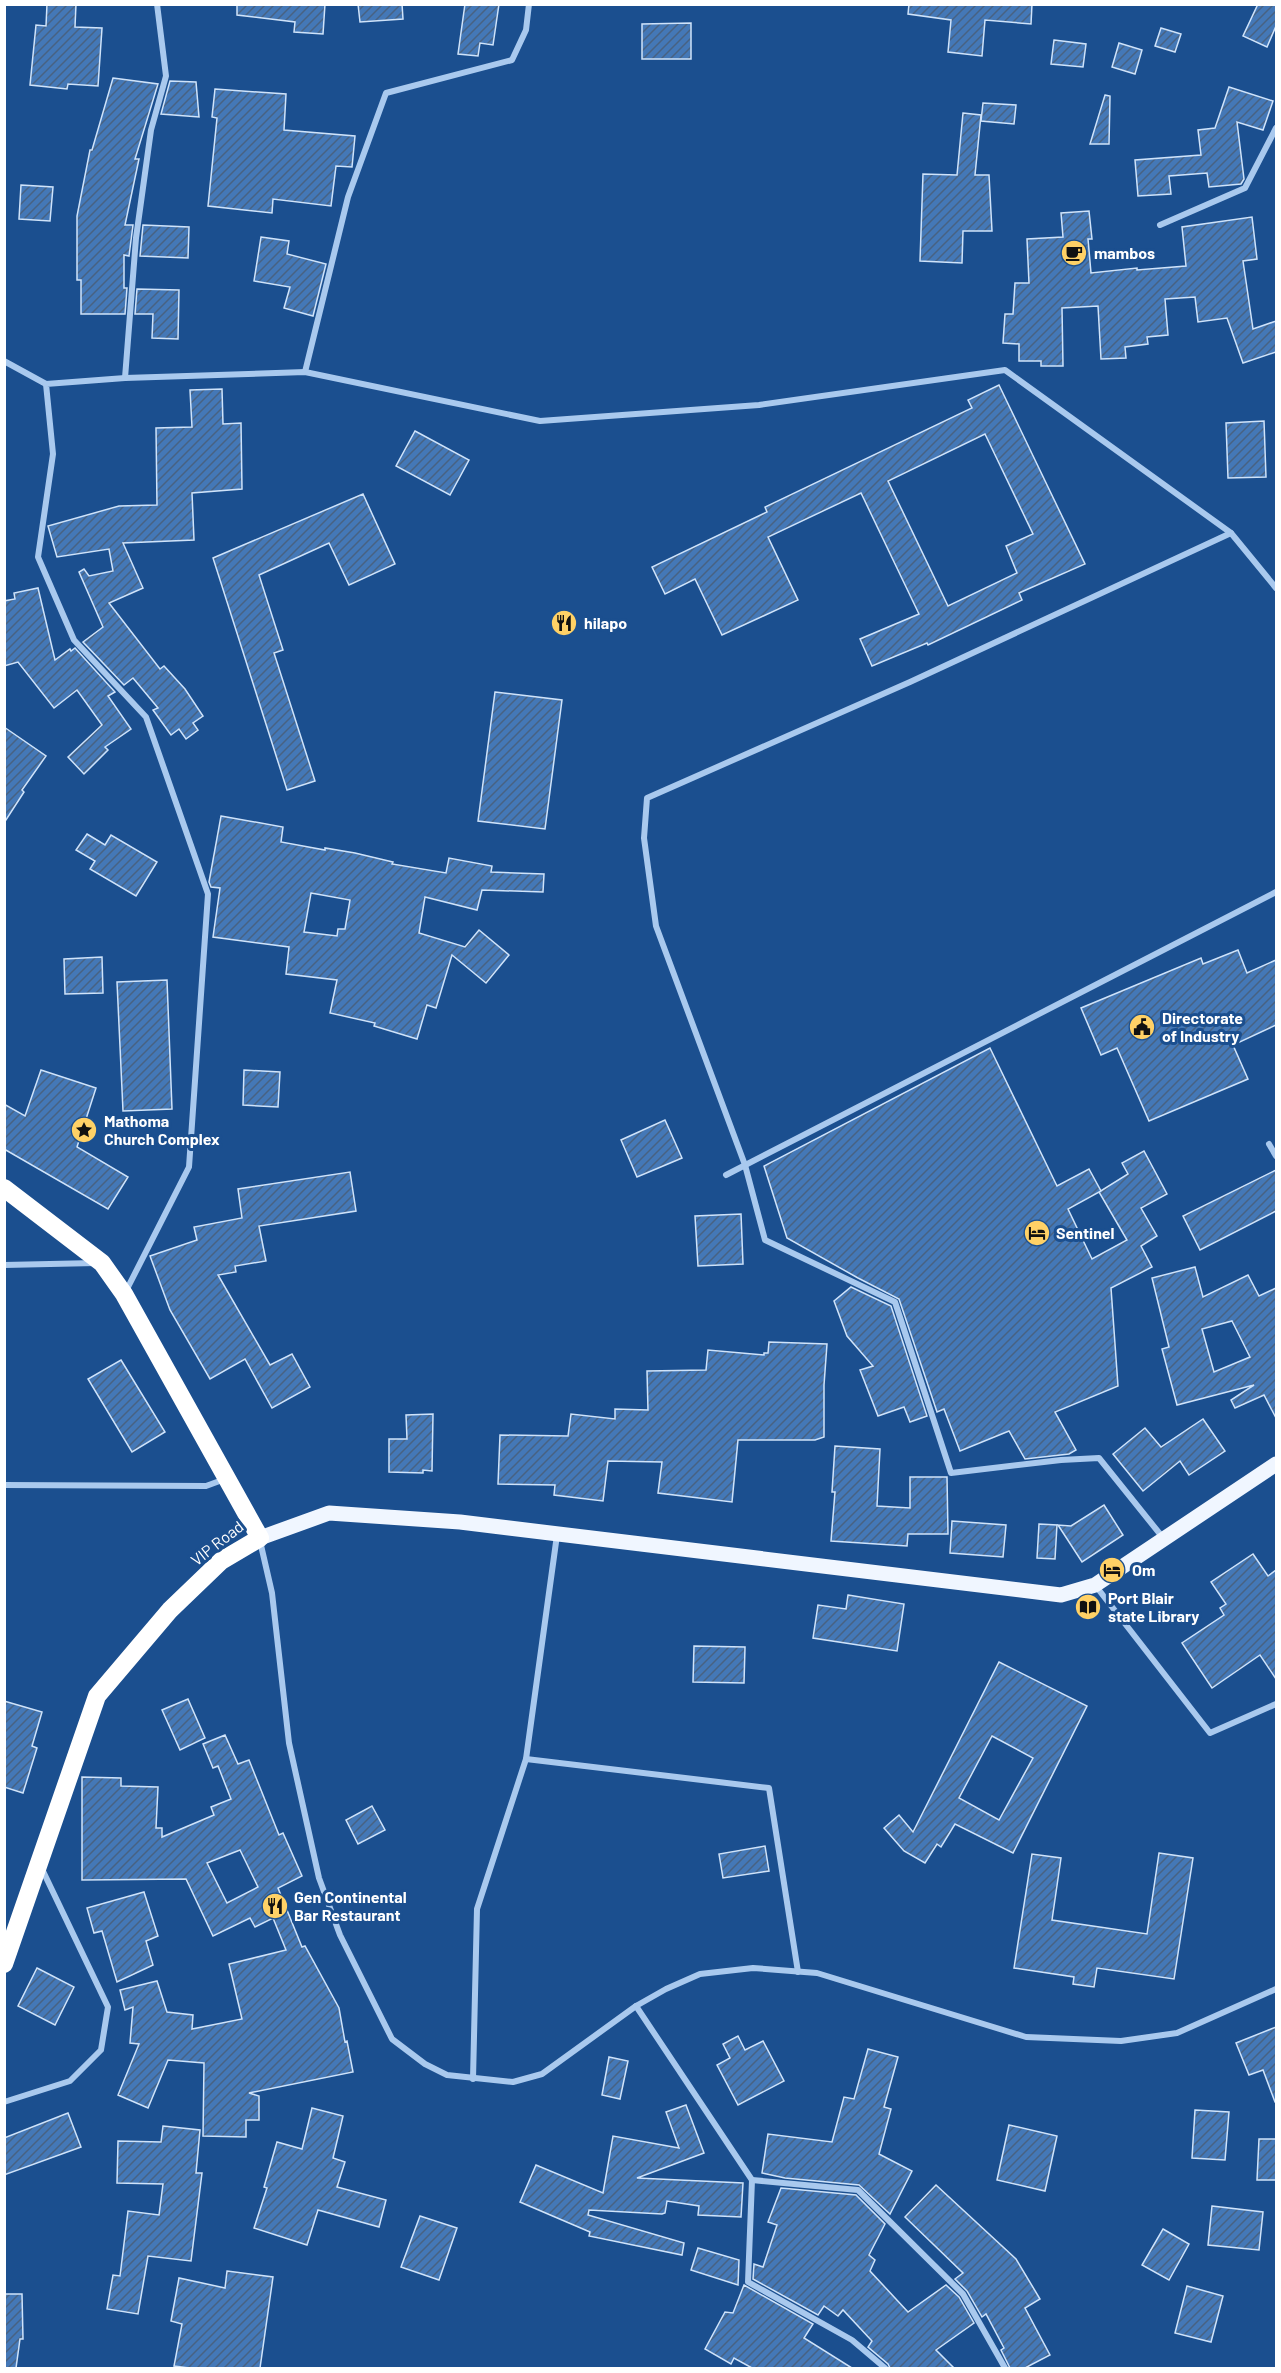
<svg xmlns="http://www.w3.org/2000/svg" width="1281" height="2373" font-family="Barlow,sans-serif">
	<defs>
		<pattern id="building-hatch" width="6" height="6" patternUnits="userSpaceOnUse" patternTransform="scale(1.5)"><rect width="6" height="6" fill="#4478b7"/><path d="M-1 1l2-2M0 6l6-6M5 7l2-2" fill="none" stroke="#486282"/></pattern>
	</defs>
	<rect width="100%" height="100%" fill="#1b4f8f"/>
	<g fill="url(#building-hatch)" stroke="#cfe3fa" stroke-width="1.5" fill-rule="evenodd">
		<polygon points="47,4 76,4 75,27 102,28 98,86 68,84 67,89 30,85 36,25 46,26"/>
		<polygon points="237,4 325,4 323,34 294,32 295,22 237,15"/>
		<polygon points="358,4 402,4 403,19 360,22"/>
		<polygon points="465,4 499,4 493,45 480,43 478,56 458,54"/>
		<polygon points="909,4 1032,4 1031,24 985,20 982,56 948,52 951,20 908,14"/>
		<polygon points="1258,4 1276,4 1276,26 1267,47 1243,36"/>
		<polygon points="691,23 691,59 642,59 642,24"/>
		<polygon points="1161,28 1181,34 1175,52 1155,46"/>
		<polygon points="1054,40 1086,44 1083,67 1051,64"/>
		<polygon points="1119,43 1142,50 1135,74 1112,67"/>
		<polygon points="113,78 158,84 135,159 139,159 125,225 133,225 129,256 124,255 124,288 127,288 125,314 81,314 81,280 77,280 77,216 90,150 92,150"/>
		<polygon points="170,81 196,82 199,117 161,114"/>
		<polygon points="1229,87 1273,101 1263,130 1237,122 1244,179 1241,184 1209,187 1207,173 1169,176 1171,194 1138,196 1135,160 1201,155 1198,130 1215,128"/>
		<polygon points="215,89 286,94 284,130 355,136 352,167 336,166 331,206 273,199 272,213 208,206 217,118 212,117"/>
		<polygon points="1105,95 1110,96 1109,144 1090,144"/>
		<polygon points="983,103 1016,105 1014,124 981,121"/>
		<polygon points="963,113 981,115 975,175 989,175 992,231 963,231 962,263 920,261 923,174 957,175"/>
		<polygon points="21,185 53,187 50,221 19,219"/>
		<polygon points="1089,211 1092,239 1088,239 1091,273 1137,268 1137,270 1186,266 1182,227 1252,217 1257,259 1243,261 1253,329 1276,321 1276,352 1243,363 1227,318 1198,322 1195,297 1165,299 1168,335 1147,337 1148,344 1125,347 1126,358 1101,359 1098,306 1062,308 1063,366 1041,366 1041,361 1019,361 1019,344 1003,343 1005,314 1013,314 1015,283 1029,283 1027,239 1063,237 1061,213"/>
		<polygon points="143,225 189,227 188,258 140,256"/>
		<polygon points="261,237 289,241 287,254 326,264 313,316 284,308 290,287 254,281"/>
		<polygon points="137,289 179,290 178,339 152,338 153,314 135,314"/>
		<path d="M999,385L1085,564L1019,593L1022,600L928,645L927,643L872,666L860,639L919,614L861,493L768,537L798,600L722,635L695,579L665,594L652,567L767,512L765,507L972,408L968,400ZM985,434L1033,534L1006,546L1017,573L948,606L888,481Z"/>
		<polygon points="222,389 223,424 241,423 242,489 192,493 194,540 123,543 143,588 109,603 160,669 164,666 185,689 203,716 193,723 198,730 186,739 179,729 171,735 153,710 158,708 133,678 124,685 83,642 103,627 79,572 84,569 89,576 113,571 109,549 57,557 48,526 119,506 157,505 156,428 192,427 190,390"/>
		<polygon points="1264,421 1266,477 1228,478 1226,423"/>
		<polygon points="415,431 469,460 450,495 396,466"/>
		<polygon points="363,494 395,564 349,585 329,543 259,575 283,650 274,653 315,781 287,790 213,558"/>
		<polygon points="38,588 55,660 70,649 71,651 75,648 115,692 108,696 131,729 105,747 108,750 84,774 68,757 102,725 77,690 54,708 18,662 4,666 4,601 15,599 14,593"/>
		<polygon points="495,692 562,700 545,829 478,821"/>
		<polygon points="4,727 46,756 22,790 24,792 4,823"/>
		<path d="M221,816L283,827L281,842L325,850V848L355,853L393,862L392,864L446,873L449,858L492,866L491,872L544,874L543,892L482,890L477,910L425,897L419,933L465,947L479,930L509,955L486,983L452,955L436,1008L427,1005L417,1039L374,1026L375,1023L330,1013L337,980L286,974L289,947L213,937L220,888L211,887L209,882ZM311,893L350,900L345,929H338L337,936L304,932Z"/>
		<polygon points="87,834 105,845 111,835 157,862 136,896 90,869 95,861 76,850"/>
		<polygon points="1238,950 1247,973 1276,960 1276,1025 1233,1045 1248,1079 1149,1121 1117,1048 1101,1055 1081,1008 1201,958 1203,964"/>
		<polygon points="102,957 103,993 65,994 64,959"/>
		<polygon points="167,980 172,1109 123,1111 117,982"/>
		<polygon points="990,1048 1057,1186 1089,1169 1101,1191 1068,1209 1092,1259 1127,1240 1099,1192 1128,1174 1122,1163 1144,1151 1167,1194 1141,1208 1157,1236 1141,1246 1152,1267 1111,1288 1118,1386 1055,1412 1076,1450 1069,1454 1025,1459 1009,1431 960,1451 944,1409 937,1412 899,1299 858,1278 787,1238 764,1166"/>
		<polygon points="41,1070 96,1088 77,1147 128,1177 108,1209 4,1149 4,1104 25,1116"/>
		<polygon points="244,1070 280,1072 278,1107 243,1105"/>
		<polygon points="665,1120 682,1158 637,1177 621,1140"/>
		<polygon points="1276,1170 1276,1211 1200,1250 1183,1216"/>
		<polygon points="350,1172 356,1211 259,1226 266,1261 235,1266 236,1272 218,1275 270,1365 292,1354 310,1387 272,1408 245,1359 210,1379 170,1310 150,1256 197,1240 194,1227 242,1218 238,1189"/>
		<polygon points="741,1214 743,1264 698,1266 695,1216"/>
		<path d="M1195,1267L1203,1297L1248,1275L1259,1296L1276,1288V1418L1264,1395L1235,1408L1231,1400L1254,1385L1177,1405L1162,1349L1169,1347L1152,1278ZM1232,1321L1250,1357L1214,1372L1202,1329Z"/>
		<polygon points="851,1287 891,1306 927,1416 910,1422 904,1407 878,1416 860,1370 873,1366 847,1336 834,1301"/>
		<polygon points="769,1342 827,1344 824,1385 824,1437 815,1440 738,1440 732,1502 658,1493 662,1462 608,1461 603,1501 554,1495 555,1485 498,1484 500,1435 568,1436 571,1414 615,1419 615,1409 648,1410 647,1371 706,1370 708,1350 764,1355 764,1353 768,1353"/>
		<polygon points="121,1360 165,1432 132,1452 88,1379"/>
		<polygon points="433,1414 432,1471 423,1470 423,1473 389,1472 389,1439 407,1439 406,1415"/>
		<polygon points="1203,1419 1225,1451 1189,1475 1180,1461 1143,1491 1113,1454 1145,1428 1161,1447"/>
		<polygon points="835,1446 880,1449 877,1506 910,1508 910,1477 947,1477 948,1534 908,1534 907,1546 831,1541 835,1492 832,1492"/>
		<polygon points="1104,1505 1123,1535 1082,1562 1058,1525 1071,1526"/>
		<polygon points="952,1521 1006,1525 1003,1557 950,1553"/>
		<polygon points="1039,1524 1057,1525 1055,1559 1037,1558"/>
		<polygon points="1253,1554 1268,1576 1276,1570 1276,1679 1260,1655 1212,1688 1182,1643 1224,1615 1220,1608 1226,1604 1211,1582"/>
		<polygon points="848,1595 904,1604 897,1651 813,1638 818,1605 846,1609"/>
		<polygon points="694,1646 745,1647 744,1683 693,1682"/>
		<path d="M999,1662L1087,1706L1013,1853L955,1824L941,1847L937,1844L925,1863L904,1851L884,1828L899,1815L913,1832ZM992,1736L1033,1758L999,1820L959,1798Z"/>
		<polygon points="188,1699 205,1738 180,1750 162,1710"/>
		<polygon points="4,1701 42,1712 32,1746 37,1748 23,1793 4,1787"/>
		<path d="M225,1735L238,1764L249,1760L279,1835L283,1833L302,1876L278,1888L302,1947L305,1946L339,2008L345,2042L347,2041L353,2072L249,2093L259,2096V2120H246V2137L203,2136L204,2063L168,2060L148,2108L118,2095L139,2044L130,2043L133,2007L125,2010L120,1990L157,1981L167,2012L193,2015L192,2029L242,2019L229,1964L286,1950L273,1918L255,1927L250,1918L213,1936L186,1879L82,1880V1777L121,1778V1786L158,1787L156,1828H162V1837L214,1815L211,1807L231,1799L218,1766L213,1768L203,1744ZM240,1850L258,1887L227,1903L207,1863Z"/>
		<polygon points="372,1806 385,1830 358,1844 346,1820"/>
		<polygon points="765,1846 769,1871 723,1878 719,1854"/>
		<polygon points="1159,1853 1193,1858 1174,1979 1097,1968 1094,1987 1073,1984 1074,1977 1014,1968 1032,1854 1061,1858 1052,1920 1147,1934"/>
		<polygon points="144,1892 158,1936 146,1941 153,1965 117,1982 102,1931 94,1933 87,1908"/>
		<polygon points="37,1968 74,1987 55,2025 18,2006"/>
		<polygon points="1276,2027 1276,2102 1275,2102 1263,2070 1249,2075 1236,2043"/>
		<polygon points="738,2036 745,2050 763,2041 784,2081 738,2105 717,2065 730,2058 723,2044"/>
		<polygon points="868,2049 898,2057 884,2107 891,2109 879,2154 912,2171 890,2214 859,2185 785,2178 762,2173 768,2134 832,2142 844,2097 854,2099"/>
		<polygon points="609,2057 628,2061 620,2099 602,2095"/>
		<polygon points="686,2105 704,2153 637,2178 743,2183 741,2217 698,2215 699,2206 667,2201 665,2213 662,2214 589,2210 588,2215 684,2243 682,2255 589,2236 590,2232 520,2202 536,2165 603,2193 613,2136 679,2148 666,2112"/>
		<polygon points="312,2108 343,2116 333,2158 345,2162 337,2187 386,2200 379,2227 318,2210 307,2245 254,2228 267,2188 264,2187 277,2142 302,2149"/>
		<polygon points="1195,2110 1229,2112 1225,2160 1192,2158"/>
		<polygon points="68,2113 81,2147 4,2175 4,2138"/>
		<polygon points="1009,2125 1057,2136 1045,2191 997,2180"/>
		<polygon points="163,2126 200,2130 196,2173 202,2173 191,2261 148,2256 138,2314 107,2309 113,2275 120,2276 128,2211 159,2215 163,2184 117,2183 118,2141 161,2142"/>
		<polygon points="1259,2139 1276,2139 1276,2180 1257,2180"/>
		<polygon points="936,2185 1016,2259 1040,2299 1025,2308 1050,2355 1025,2368 1010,2368 1001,2350 1004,2348 986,2314 982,2317 967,2291 955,2279 963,2273 905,2217"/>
		<polygon points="781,2188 856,2195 885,2224 869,2255 875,2260 870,2271 908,2312 946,2285 959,2297 974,2323 936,2350 954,2368 890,2368 888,2364 868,2347 872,2341 843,2310 838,2316 824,2306 818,2315 753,2279 754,2264 763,2267 777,2225 768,2222"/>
		<polygon points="1212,2206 1263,2212 1259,2250 1208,2245"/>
		<polygon points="420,2216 457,2228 439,2280 401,2267"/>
		<polygon points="1163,2229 1189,2244 1169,2280 1142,2265"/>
		<polygon points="698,2248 739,2260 738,2285 691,2270"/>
		<polygon points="227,2271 273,2277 260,2368 189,2368 174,2366 182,2324 171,2321 179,2278 225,2288"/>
		<polygon points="744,2285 813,2324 804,2338 852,2368 752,2368 734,2358 731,2364 705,2349 725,2312 733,2313"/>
		<polygon points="1187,2286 1223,2296 1211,2342 1175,2333"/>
		<polygon points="4,2294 22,2294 23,2339 20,2339 16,2368 4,2368"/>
	</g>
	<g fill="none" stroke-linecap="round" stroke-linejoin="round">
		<g stroke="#a9c9ee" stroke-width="6">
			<polyline points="1160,225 1245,188 1276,128"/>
			<polyline points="4,361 46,384"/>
			<polyline points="305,372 348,197 386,93 512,60 526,30 529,4"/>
			<polyline points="125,378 136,238 151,130 166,76 157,4"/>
			<polyline points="1269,1144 1276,1156"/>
			<polyline points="726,1175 1276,892"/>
			<polyline points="4,1265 96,1263"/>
			<polyline points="126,1291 189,1167 208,894 146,717 74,640 38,557 53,454 46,384 125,378 305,372 540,421 759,405 1005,370 1231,533 1276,588"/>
			<polyline points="4,1485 206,1486 225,1479"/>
			<polyline points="1164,1539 1099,1458 1061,1460 951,1473 895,1302 765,1240 745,1165 656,926 644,838 647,798 910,682 1231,533"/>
			<polyline points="260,1541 272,1593 289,1743 319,1878 340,1935 392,2039 425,2064 447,2075 513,2082 542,2074 636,2006 666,1989 700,1974 753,1968 817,1973 1026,2037 1121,2041 1177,2033 1276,1989"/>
			<polyline points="1095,1585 1210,1733 1276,1704"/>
			<polyline points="526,1759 769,1788 798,1972"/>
			<polyline points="636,2006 752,2180 748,2282 852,2340 885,2368"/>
			<polyline points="473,2079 477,1909 526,1759 557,1535"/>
			<polyline points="4,2102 70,2081 101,2050 108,2007 42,1869"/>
			<polyline points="752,2180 858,2190 963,2294 1005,2368"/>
		</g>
		<polyline stroke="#f0f6ff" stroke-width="15" points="260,1538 329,1513 460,1522 1061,1595 1095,1585 1276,1464"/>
		<polyline stroke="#fff" stroke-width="18" points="4,1188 102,1263 124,1294 260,1538 221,1561 170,1610 97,1696 4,1964"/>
	</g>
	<defs>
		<g id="cafe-disc" transform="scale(1.35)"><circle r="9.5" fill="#ffd166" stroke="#1b4f8f"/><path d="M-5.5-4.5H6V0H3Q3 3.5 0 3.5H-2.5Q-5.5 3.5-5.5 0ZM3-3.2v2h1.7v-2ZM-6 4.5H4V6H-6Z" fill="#111"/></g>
		<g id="restaurant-disc" transform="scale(1.35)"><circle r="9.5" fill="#ffd166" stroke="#1b4f8f"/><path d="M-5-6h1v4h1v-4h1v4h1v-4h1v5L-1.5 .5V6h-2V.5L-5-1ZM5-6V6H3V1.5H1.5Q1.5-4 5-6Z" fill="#111"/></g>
		<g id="civic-disc" transform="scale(1.35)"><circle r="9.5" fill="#ffd166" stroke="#1b4f8f"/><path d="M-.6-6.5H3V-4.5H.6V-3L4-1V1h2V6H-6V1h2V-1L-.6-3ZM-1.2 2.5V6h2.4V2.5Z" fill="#111"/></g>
		<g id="sight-disc" transform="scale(1.35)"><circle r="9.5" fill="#ffd166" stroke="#1b4f8f"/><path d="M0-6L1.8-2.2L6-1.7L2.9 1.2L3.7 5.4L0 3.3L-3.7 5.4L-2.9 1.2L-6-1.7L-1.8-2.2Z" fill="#111"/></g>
		<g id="hotel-disc" transform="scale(1.35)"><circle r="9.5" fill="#ffd166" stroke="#1b4f8f"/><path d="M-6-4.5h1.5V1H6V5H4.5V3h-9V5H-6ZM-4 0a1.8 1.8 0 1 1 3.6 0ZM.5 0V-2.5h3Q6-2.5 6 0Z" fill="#111"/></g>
		<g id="library-disc" transform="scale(1.35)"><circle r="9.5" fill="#ffd166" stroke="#1b4f8f"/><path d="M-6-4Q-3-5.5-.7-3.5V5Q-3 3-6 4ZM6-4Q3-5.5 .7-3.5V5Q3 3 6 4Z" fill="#111"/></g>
	</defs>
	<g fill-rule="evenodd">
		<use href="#cafe-disc" x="1074" y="253"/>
		<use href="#restaurant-disc" x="564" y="623"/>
		<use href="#civic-disc" x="1142" y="1027"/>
		<use href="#sight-disc" x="84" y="1130"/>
		<use href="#hotel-disc" x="1037" y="1233"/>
		<use href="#hotel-disc" x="1112" y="1570"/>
		<use href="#library-disc" x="1088" y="1607"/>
		<use href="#restaurant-disc" x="275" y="1906"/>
	</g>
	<g text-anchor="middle" stroke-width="6" stroke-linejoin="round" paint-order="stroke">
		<g font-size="16" font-weight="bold" fill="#fff" stroke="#1b4f8f" text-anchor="start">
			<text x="1094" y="259">mambos</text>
			<text x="584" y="629">hilapo</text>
			<text x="1162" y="1024">Directorate<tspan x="1162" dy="18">of Industry</tspan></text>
			<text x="104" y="1127">Mathoma<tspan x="104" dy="18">Church Complex</tspan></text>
			<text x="1056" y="1239">Sentinel</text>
			<text x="1132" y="1576">Om</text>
			<text x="1108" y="1604">Port Blair<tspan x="1108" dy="18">state Library</tspan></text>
			<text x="294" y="1903">Gen Continental<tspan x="294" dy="18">Bar Restaurant</tspan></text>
		</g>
		<g font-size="16" fill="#fff" stroke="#1b4f8f">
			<text transform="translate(217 1543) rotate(-38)" y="6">VIP Road</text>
		</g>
	</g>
	<rect width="1281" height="2373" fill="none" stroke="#ffffff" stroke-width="12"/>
</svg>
